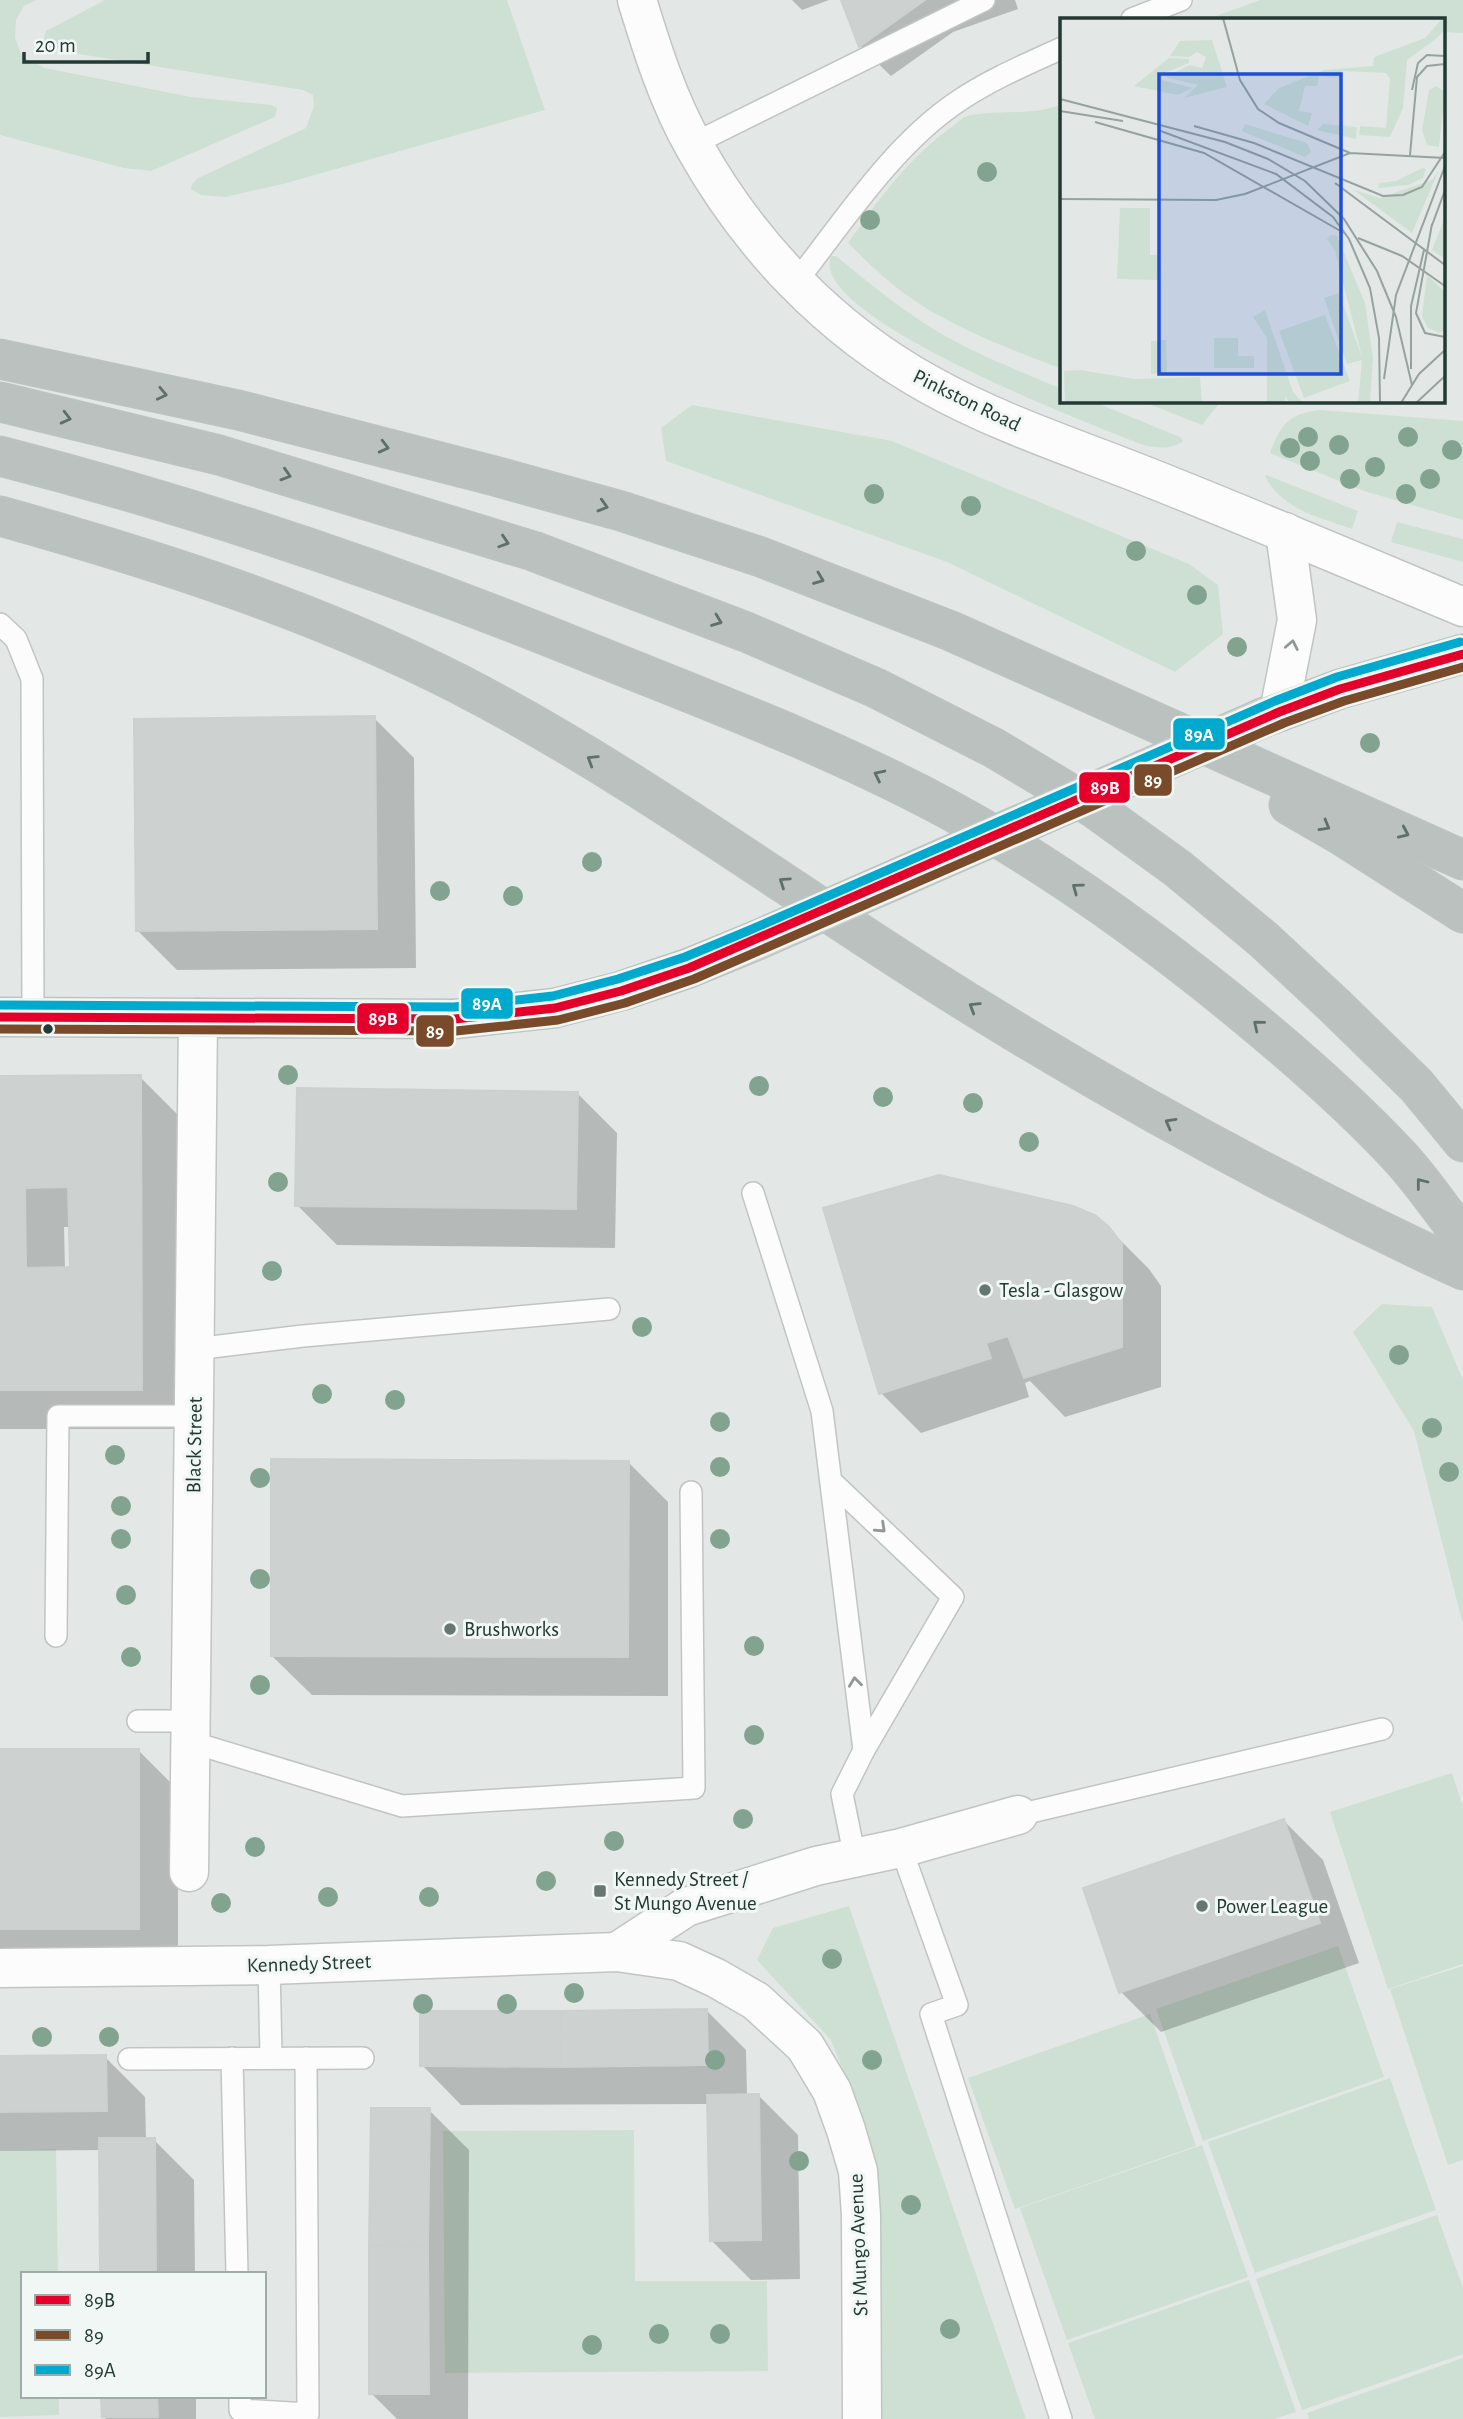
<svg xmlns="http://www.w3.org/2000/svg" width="1463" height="2419" font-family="'Alegreya Sans',sans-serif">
	<rect width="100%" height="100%" fill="#e3e8e6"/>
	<g fill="#cee0d3">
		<polygon points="0,0 37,0 24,6 16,20 15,38 22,56 45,68 191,97 271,105 277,108 275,117 151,171 124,168 0,135"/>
		<polygon points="105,0 507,0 545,110 283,184 225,197 201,195 191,189 192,184 198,178 306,128 314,106 313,95 303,90 79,54 47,46 44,37 46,31"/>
		<polygon points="1260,0 1463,0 1463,33 1444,32 1444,19 1208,19"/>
		<path d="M1062,104V369C1013,350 963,332 918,303C892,286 870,265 848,243C878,200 909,157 953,126C958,122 964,116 971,115C1002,110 1034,116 1062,104Z"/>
		<path d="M831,256H836C868,282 899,308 935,330C975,354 1019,371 1062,389V401H1092L1180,437L1183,441C1172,450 1156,448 1143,445C1096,426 806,317 831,256Z"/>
		<polygon points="1141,401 1221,401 1202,425"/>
		<polygon points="692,405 892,441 1189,564 1218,585 1223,634 1175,672 947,562 666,461 661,428"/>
		<path d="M1320,410L1463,421V520L1364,491L1270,453C1281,424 1288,414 1320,410Z"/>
		<path d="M1266,475L1358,511L1352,529C1319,517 1282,510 1265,476Z"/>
		<polygon points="1397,522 1463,539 1463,562 1391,542"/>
		<polygon points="1382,1304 1432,1307 1463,1380 1463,1625 1414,1431 1353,1332"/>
		<polygon points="1452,1773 1463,1807 1463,1964 1388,1989 1330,1812"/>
		<polygon points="849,1906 1026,2419 871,2419 872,2267 867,2131 831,2040 757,1960 773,1928"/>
		<polygon points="1338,1946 1384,2077 1203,2141 1156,2009"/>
		<polygon points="1463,1966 1463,2160 1448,2165 1390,1989"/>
		<polygon points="1150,2014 1196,2146 1015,2209 968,2078"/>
		<polygon points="1390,2078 1436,2210 1255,2273 1208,2142"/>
		<polygon points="634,2130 635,2281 767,2281 768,2371 445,2373 443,2131"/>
		<polygon points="1202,2145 1248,2277 1067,2340 1020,2208"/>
		<polygon points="56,2149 58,2274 23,2274 23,2396 59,2396 59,2415 0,2417 0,2151"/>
		<polygon points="1437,2215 1463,2288 1463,2354 1302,2410 1256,2279"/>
		<polygon points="1249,2280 1296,2412 1274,2419 1095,2419 1068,2343"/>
		<polygon points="1463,2358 1463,2419 1309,2419 1307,2413"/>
	</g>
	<g fill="#0003" fill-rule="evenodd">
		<polygon points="792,0 829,0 802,10"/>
		<polygon points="843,0 1015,0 1018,9 953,32 891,76 860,46"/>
		<polygon points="374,718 414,758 416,968 177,970 137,930"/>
		<path d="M0,1077H140L180,1117L181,1429H0ZM64,1227H71V1269H65Z"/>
		<polygon points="577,1093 617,1133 615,1248 337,1245 297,1205"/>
		<polygon points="825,1209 1108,1228 1149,1269 1161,1286 1161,1387 1065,1417 1030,1381 1025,1383 1029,1397 921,1433 881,1393"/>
		<polygon points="628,1462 668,1502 668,1696 312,1695 272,1656"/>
		<polygon points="0,1751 139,1751 178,1790 178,1968 0,1968"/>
		<polygon points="1284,1821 1323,1860 1359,1963 1161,2032 1121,1992"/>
		<polygon points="706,2010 746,2050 747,2096 758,2095 798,2135 800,2279 751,2280 711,2240 709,2104 461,2105 422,2065"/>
		<polygon points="105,2057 145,2097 146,2140 154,2140 194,2180 195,2274 102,2274 101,2150 0,2151 0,2058"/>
		<polygon points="429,2110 469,2150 468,2419 397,2419 371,2393"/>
		<polygon points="103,2396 196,2396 196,2419 106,2419 103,2416"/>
	</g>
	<g fill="#cdd1d0" stroke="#ccd1cf" stroke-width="2" fill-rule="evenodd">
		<polygon points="841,0 925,0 859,47"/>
		<polygon points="375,716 377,929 136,931 134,719"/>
		<path d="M141,1075L142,1390H0V1076ZM68,1187L70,1267L26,1268L25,1188Z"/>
		<polygon points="297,1088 578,1092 576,1209 295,1206"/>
		<polygon points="939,1175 1073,1206 1095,1215 1109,1227 1122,1244 1122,1347 1024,1378 1008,1336 986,1343 991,1358 879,1394 823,1208"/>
		<polygon points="271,1459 629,1461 628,1657 271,1656"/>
		<rect x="0" y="1749" width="139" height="180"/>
		<polygon points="1284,1819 1320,1923 1119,1993 1083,1888"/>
		<polygon points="707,2009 708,2065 561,2067 560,2011"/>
		<polygon points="420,2011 560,2011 561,2067 420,2066"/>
		<polygon points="106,2055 107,2111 0,2112 0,2056"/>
		<polygon points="759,2094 761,2240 710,2241 707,2095"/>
		<polygon points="371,2108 430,2108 428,2246 369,2245"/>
		<polygon points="99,2138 155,2138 156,2274 100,2274"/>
		<polygon points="369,2245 428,2246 429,2394 369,2394"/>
		<polygon points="101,2396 157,2396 158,2417 102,2417"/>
	</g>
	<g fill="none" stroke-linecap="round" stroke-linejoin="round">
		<g stroke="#c0c5c3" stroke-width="24">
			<g id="service">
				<polyline points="1132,19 1181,0"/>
				<polyline points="693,144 984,0"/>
				<path d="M796,282C843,222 893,145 957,102C989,80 1027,64 1062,48"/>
				<polyline points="0,624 16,639 32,679 33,1017"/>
				<polyline points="753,1193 822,1411 864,1750"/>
				<polyline points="195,1349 303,1336 609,1309"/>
				<polyline points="831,1481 953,1597 864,1750 842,1794 855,1858"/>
				<polyline points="56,1636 58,1416 194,1416"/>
				<polyline points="138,1721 191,1721"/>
				<polyline points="191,1742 402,1806 694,1788 691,1492"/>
				<polyline points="1018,1815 1382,1729"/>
				<polyline points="901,1848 957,2005 931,2014 1061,2419"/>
				<polyline points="269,1965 271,2058"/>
				<polyline points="232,2058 237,2274"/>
				<polyline points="129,2059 363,2058"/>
				<polyline points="240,2396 240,2410 308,2414 306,2058"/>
			</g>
		</g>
		<g stroke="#c0c5c3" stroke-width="41">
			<g id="minor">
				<polyline points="1279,712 1297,620 1285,532"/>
				<polyline points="189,1872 198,1018"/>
				<polyline points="617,1952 686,1907 816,1866 901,1848 1018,1815"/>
				<polyline points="0,1968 269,1965 617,1952 679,1961 716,1978 756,2001 805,2046 832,2091 846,2130 858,2171 861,2215 862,2419"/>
			</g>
		</g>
		<g stroke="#c0c5c3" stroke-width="41">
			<path id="tertiary" d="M637,0C652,49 668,100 694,146C749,245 830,330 930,385C998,423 1075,448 1148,477C1254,519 1358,563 1463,607"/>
		</g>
		<g stroke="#bcc4c2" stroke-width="41">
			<g id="primary">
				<polyline points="1265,717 1340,689 1463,654"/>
				<polyline points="0,1017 455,1019 555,1008 621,991 689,968 755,941"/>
			</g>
		</g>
		<g stroke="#bcc4c2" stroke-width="41">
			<g id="motorway">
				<polyline points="0,359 238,410 487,474 621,511 761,557 951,631 1463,860"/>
				<polyline points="0,402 219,455 533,551 746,632 876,688 994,748 1094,808 1177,868 1264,940 1334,1005 1416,1085 1463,1142"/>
				<path d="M0,456C203,508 401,576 595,655C712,702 832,747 944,807C1046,862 1141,930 1231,1003C1290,1051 1348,1101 1400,1157C1423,1182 1442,1211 1463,1237"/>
				<path d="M0,516C157,560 314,610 459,684C622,768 770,877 924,975C1097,1085 1276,1184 1463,1270"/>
				<polyline points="1289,805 1341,835 1463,913"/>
			</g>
		</g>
		<use href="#service" stroke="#fbfcfb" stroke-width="21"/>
		<use href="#minor" stroke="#fbfcfb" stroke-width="38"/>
		<use href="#tertiary" stroke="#fbfcfb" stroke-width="38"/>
		<use href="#primary" stroke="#ced4d2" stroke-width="38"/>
		<use href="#motorway" stroke="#bac1bf" stroke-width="38"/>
		<g stroke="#bcc4c2" stroke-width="41" stroke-linecap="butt">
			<polyline id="primary-bridge" points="755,941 1265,717"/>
		</g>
		<use href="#primary-bridge" stroke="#ced4d2" stroke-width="38"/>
		<g stroke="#f1f7f4" stroke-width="14">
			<polyline id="bus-1" points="0,1017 455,1019 555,1008 621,991 689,968 1279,712 1340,689 1463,654"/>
		</g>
		<g stroke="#f1f7f4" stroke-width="14">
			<polyline id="bus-2" points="0,1029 456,1031 558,1020 625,1003 694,979 1284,723 1344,701 1463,667"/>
		</g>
		<g stroke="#f1f7f4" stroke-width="14">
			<polyline id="bus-3" points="0,1005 454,1007 553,996 618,979 685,957 750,930 1275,701 1337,677 1460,642"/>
		</g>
		<use href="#bus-1" stroke="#e4002b" stroke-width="9"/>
		<use href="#bus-2" stroke="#7a4b2a" stroke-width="9"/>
		<use href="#bus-3" stroke="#00a9ce" stroke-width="9"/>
	</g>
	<g fill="#81a38f">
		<circle cx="987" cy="172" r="10"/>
		<circle cx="870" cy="220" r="10"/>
		<circle cx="1308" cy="437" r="10"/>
		<circle cx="1408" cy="437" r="10"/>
		<circle cx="1339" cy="445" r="10"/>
		<circle cx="1290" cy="448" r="10"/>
		<circle cx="1452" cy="450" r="10"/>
		<circle cx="1310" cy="461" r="10"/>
		<circle cx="1375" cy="467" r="10"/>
		<circle cx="1350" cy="479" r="10"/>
		<circle cx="1430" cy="479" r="10"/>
		<circle cx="874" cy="494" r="10"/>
		<circle cx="1406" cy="494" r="10"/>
		<circle cx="971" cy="506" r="10"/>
		<circle cx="1136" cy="551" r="10"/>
		<circle cx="1197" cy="595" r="10"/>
		<circle cx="1237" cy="647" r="10"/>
		<circle cx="1370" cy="743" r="10"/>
		<circle cx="592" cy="862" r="10"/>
		<circle cx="440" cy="891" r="10"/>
		<circle cx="513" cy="896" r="10"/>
		<circle cx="288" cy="1075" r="10"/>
		<circle cx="759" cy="1086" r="10"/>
		<circle cx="883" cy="1097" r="10"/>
		<circle cx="973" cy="1103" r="10"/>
		<circle cx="1029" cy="1142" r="10"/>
		<circle cx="278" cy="1182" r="10"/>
		<circle cx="272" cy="1271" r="10"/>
		<circle cx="642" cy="1327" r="10"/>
		<circle cx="1399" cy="1355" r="10"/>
		<circle cx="322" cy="1394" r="10"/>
		<circle cx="395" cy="1400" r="10"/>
		<circle cx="720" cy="1422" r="10"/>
		<circle cx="1432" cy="1428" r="10"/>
		<circle cx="115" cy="1455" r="10"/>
		<circle cx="720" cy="1467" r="10"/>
		<circle cx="1449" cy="1472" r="10"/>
		<circle cx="260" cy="1478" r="10"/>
		<circle cx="121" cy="1506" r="10"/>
		<circle cx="121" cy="1539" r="10"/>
		<circle cx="720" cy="1539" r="10"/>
		<circle cx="260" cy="1579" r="10"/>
		<circle cx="126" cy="1595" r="10"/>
		<circle cx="754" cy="1646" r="10"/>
		<circle cx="131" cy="1657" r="10"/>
		<circle cx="260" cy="1685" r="10"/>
		<circle cx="754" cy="1735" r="10"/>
		<circle cx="743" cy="1819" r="10"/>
		<circle cx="614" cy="1841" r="10"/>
		<circle cx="255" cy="1847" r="10"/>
		<circle cx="546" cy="1881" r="10"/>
		<circle cx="328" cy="1897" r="10"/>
		<circle cx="429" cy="1897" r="10"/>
		<circle cx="221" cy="1903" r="10"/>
		<circle cx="832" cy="1959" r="10"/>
		<circle cx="574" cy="1993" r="10"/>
		<circle cx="423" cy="2004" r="10"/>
		<circle cx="507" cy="2004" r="10"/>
		<circle cx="42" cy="2037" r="10"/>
		<circle cx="109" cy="2037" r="10"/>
		<circle cx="715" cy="2060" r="10"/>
		<circle cx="872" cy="2060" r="10"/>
		<circle cx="799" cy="2161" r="10"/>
		<circle cx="911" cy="2205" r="10"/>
		<circle cx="950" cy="2329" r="10"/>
		<circle cx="659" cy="2334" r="10"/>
		<circle cx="720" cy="2334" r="10"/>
		<circle cx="592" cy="2345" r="10"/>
	</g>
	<defs><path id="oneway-chevron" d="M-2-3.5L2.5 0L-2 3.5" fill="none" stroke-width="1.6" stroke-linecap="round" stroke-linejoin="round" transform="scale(1.75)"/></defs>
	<g stroke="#5f6f6b">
		<use href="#oneway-chevron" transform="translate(162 394) rotate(12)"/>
		<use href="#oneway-chevron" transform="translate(66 418) rotate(14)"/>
		<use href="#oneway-chevron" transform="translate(384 447) rotate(14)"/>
		<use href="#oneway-chevron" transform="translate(286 475) rotate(17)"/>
		<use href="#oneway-chevron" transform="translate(603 506) rotate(16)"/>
		<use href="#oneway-chevron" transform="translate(504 542) rotate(18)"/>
		<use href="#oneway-chevron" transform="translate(819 579) rotate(21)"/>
		<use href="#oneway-chevron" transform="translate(717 621) rotate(21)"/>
		<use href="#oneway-chevron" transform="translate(592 760) rotate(-148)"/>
		<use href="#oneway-chevron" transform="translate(879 775) rotate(-154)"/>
		<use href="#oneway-chevron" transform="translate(1325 826) rotate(30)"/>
		<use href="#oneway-chevron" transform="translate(1404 833) rotate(24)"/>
		<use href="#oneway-chevron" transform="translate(784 882) rotate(-146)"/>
		<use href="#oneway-chevron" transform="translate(1077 888) rotate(-144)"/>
		<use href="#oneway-chevron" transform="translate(974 1007) rotate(-148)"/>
		<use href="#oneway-chevron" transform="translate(1258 1025) rotate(-141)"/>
		<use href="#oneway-chevron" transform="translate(1170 1123) rotate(-151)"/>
		<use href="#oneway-chevron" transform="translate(1421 1183) rotate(-128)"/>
	</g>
	<g stroke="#8f9a97">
		<use href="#oneway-chevron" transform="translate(1292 645) rotate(-79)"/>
		<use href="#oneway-chevron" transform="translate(881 1528) rotate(43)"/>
		<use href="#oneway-chevron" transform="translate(855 1682) rotate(-97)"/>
	</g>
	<circle fill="#233933" stroke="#f1f7f4" stroke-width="2.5" cx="48" cy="1029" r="6"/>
	<g fill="#667672" stroke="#f1f7f4" stroke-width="2.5">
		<circle cx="985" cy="1290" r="7"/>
		<circle cx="450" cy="1629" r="7"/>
		<rect x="593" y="1884" width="14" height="14" rx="3.5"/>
		<circle cx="1202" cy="1906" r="7"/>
	</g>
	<g text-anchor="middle" stroke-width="6" stroke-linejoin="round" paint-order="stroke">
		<g font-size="21" fill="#233933" stroke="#f1f7f4">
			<text transform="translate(967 400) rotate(26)" y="7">Pinkston Road</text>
			<text transform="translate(194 1445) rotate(-89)" y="7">Black Street</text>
			<text transform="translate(309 1963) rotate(-2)" y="7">Kennedy Street</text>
			<text transform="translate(858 2245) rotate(-92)" y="7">St Mungo Avenue</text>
		</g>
		<g font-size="21" fill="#233933" stroke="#f1f7f4" text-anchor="start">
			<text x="999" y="1297">Tesla - Glasgow</text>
			<text x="464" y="1636">Brushworks</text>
			<text x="614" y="1886">Kennedy Street /<tspan x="614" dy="24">St Mungo Avenue</tspan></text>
			<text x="1216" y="1913">Power League</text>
		</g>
	</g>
	<g transform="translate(1060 18)">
		<rect width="385" height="385" fill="#e3e8e6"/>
		<path d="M383,0L385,11L377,20L347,42L343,90L330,119L299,117L300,108L326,110L330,61L326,55L283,53L282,60L259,58L257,68H245L239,93L252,95L248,108L204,86L219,70L264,52L313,48L314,39L365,20ZM152,22L167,69L124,80L138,67L105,59L130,47L142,50L146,39L137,34L129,39L110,38L120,23ZM109,40L129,41V45L102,56V62L133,70L118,77L74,68ZM376,68L385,74L379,129L367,127L362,112L369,72ZM185,106L247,125L251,134L245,139L182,113ZM263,106L297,109L296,121L257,112ZM362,150L366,151L363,160L348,167L318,170L319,165L336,163ZM379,152L352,215L294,172L320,180L372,162ZM60,190H90V237H99V262L57,261ZM385,199V241L372,232ZM271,217L277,218L305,285L313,340L310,385H298L302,342L287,346L264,280L279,275L302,339L275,233L267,221ZM367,257L385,274V311L380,315L368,310L362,298ZM205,292L233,374L243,385H229L226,379L224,385H207V320L193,299ZM265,297L290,363L244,380L219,313ZM154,320H178V338H194V350H154ZM106,322L107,355L91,356V323ZM20,352L75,361L140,359L142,385H5L4,353Z" fill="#cee0d3"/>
		<path fill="none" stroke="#96a29e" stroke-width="2" d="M163,0L180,62L198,91L219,105L290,135M352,72L358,45L367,37L385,38M0,81L165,124L208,141L245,163L284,201L317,253L336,299L352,367M0,93L63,103M35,104L144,135L284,215M134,108L194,125L323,178L343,177L362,169L385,134M98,112L216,156L273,199L289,221L310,270L319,320L320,385M350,137L357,59L367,48L385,46M275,165L385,247M0,181L156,182L185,176L290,135L385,140M372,206L356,295L365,315L385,319M371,210L385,172M298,220L342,238L385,268M351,351V288L364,232M324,361L336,277L385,148M341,385L359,356L385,332M356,385L385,358"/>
		<path fill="#1d4ed8" fill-opacity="0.15" stroke="#1d4ed8" stroke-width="3.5" d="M99,56H281V356H99Z"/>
		<rect width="385" height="385" fill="none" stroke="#233933" stroke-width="3.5"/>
	</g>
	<g stroke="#f1f7f4" stroke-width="2.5">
		<rect x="1172" y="717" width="54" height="34" rx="7" fill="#00a9ce"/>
		<rect x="1133" y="763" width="40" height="34" rx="7" fill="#7a4b2a"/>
		<rect x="1078" y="771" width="53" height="33" rx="7" fill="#e4002b"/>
		<rect x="460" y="987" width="54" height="33" rx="7" fill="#00a9ce"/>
		<rect x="356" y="1002" width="54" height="33" rx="7" fill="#e4002b"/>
		<rect x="415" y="1014" width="40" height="34" rx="7" fill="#7a4b2a"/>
	</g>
	<g font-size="19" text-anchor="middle" font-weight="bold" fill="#fff">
		<text x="1199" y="741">89A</text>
		<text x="1153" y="787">89</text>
		<text x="1105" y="794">89B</text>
		<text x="487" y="1010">89A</text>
		<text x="383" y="1025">89B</text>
		<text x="435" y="1038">89</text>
	</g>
	<rect x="21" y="2272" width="245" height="126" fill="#f1f7f4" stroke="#9faba7" stroke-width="2"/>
	<rect x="35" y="2295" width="35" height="10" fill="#e4002b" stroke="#9faba7" stroke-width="2"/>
	<text x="84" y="2307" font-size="21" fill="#233933">89B</text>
	<rect x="35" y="2330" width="35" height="10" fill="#7a4b2a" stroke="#9faba7" stroke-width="2"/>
	<text x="84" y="2342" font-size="21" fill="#233933">89</text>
	<rect x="35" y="2365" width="35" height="10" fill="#00a9ce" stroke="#9faba7" stroke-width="2"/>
	<text x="84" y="2377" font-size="21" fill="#233933">89A</text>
	<path d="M24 52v10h124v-10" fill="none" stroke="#233933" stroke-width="3.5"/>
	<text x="35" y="52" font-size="21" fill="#233933" stroke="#f1f7f4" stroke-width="5" paint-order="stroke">20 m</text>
</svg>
